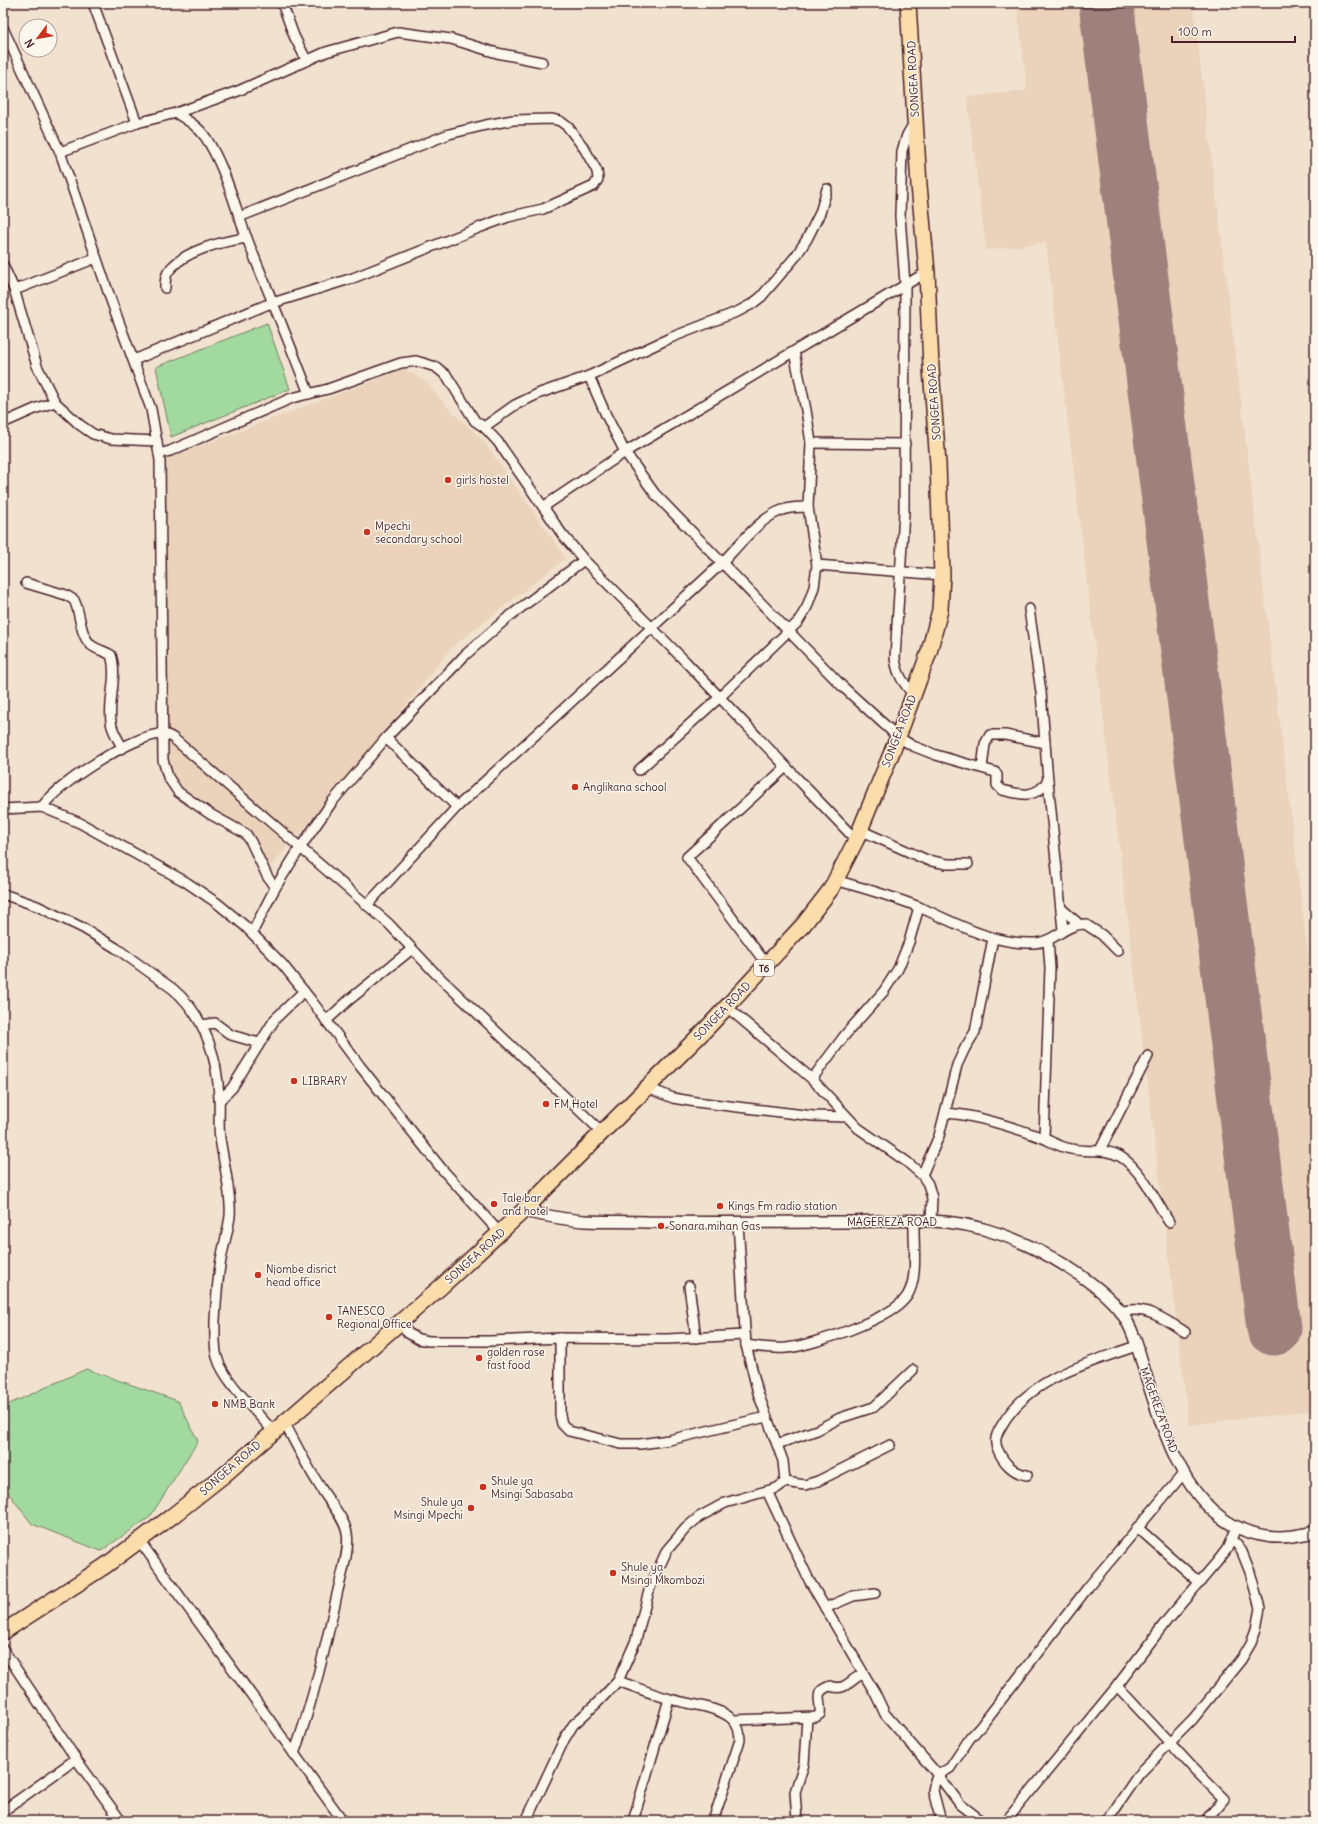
<svg xmlns="http://www.w3.org/2000/svg" width="1318" height="1824" font-family="Delius,sans-serif">
	<rect width="100%" height="100%" fill="#f1e2cf"/>
	<filter id="ink" filterUnits="userSpaceOnUse"><feTurbulence type="fractalNoise" baseFrequency=".025" numOctaves="2"/><feDisplacementMap in="SourceGraphic" scale="8" xChannelSelector="R" yChannelSelector="G"/><feConvolveMatrix kernelMatrix="1 2 1 2 8 2 1 2 1" color-interpolation-filters="sRGB"/></filter>
	<g filter="url(#ink)">
		<g fill="#ead3ba">
			<polygon points="1017,3 1193,3 1315,1013 1315,1410 1189,1425 1046,243 986,250 967,97 1027,90"/>
			<polygon points="405,369 427,383 448,408 482,439 566,558 452,647 339,790 269,868 229,824 171,780 166,724 160,461"/>
		</g>
		<g fill="#a1d99e" stroke="#767c64">
			<polygon points="267,323 290,389 171,437 156,367"/>
			<polygon points="86,1369 178,1401 198,1441 150,1517 101,1551 32,1524 3,1486 3,1407"/>
		</g>
		<g fill="none" stroke-linecap="round" stroke-linejoin="round">
			<polyline stroke="#9e807d" stroke-width="55" points="1106,3 1274,1328"/>
			<g stroke="#4a1f2b" stroke-width="12">
				<g id="minor">
					<polyline points="93,3 137,123"/>
					<polyline points="282,3 294,36 307,61"/>
					<polyline points="3,28 60,152 112,303 151,409 160,460 163,760 168,777 178,792 210,814 246,834 251,842 267,876 275,888"/>
					<polyline points="176,113 238,91 326,52 398,32 451,39 497,53 542,62"/>
					<path d="M60,152L137,123L176,113C187,120 199,127 206,138C225,167 234,204 246,236C267,289 289,341 309,394"/>
					<polyline points="3,265 14,289 20,288 96,258"/>
					<path d="M165,288C165,283 165,277 168,272C182,251 223,241 247,238"/>
					<polyline points="14,289 37,366 55,402 80,425 93,434 111,439 157,441"/>
					<polyline points="134,360 266,305 353,278 481,227 508,217 543,209 594,186 598,179 597,171 584,148 568,127 560,121 552,119 513,120 486,125 449,134 239,217"/>
					<path d="M589,376L606,415L625,452L655,494L842,686L898,737L913,746L936,755L995,772L997,775V785L1002,790C1022,795 1035,799 1048,781"/>
					<polyline points="3,423 37,408 55,402"/>
					<polyline points="484,427 515,405 540,393 589,376 670,338 739,311 752,304 761,297 796,256 807,239 820,213 827,189"/>
					<polyline points="811,443 905,444"/>
					<polyline points="159,454 170,451 292,398 328,389 401,363 416,361 436,367 447,376 475,421 484,427 498,442 562,534 584,560 685,661 856,840"/>
					<polyline points="543,507 625,452 927,272"/>
					<polyline points="817,565 942,575"/>
					<path d="M26,583L66,595L74,600C81,613 79,634 91,645C97,650 105,651 111,655C118,676 108,700 111,722C112,731 118,740 123,748"/>
					<polyline points="1029,609 1041,692 1048,781 1063,930"/>
					<path d="M914,695C903,683 897,674 895,658L904,512L905,284L900,216L902,151L907,135L914,123"/>
					<polyline points="386,738 457,807"/>
					<polyline points="982,768 985,744 990,735 1005,735 1045,743"/>
					<polyline points="639,770 720,697 798,622 807,607 814,587 817,565 808,507 811,443 806,410 794,352"/>
					<path d="M42,807C57,784 135,734 162,734C166,734 170,736 173,738L389,924L435,973L603,1133"/>
					<polyline points="3,809 42,807 80,823 186,882 217,903 245,926 283,965 311,1000 360,1066 441,1168 500,1233"/>
					<polyline points="860,830 927,860 947,864 968,864"/>
					<path d="M835,880C863,888 892,896 919,907C956,923 993,945 1035,943C1055,942 1065,924 1085,924L1102,935L1118,951"/>
					<path d="M3,894L37,906L83,928L116,948L173,989C205,1016 218,1058 219,1099C220,1112 218,1126 220,1138C223,1160 232,1196 230,1216C228,1233 222,1250 220,1266C217,1284 216,1303 215,1321C215,1332 214,1346 217,1357C223,1380 257,1412 273,1431"/>
					<path d="M367,905L457,807L722,563C738,546 763,514 786,509C793,507 801,507 808,507"/>
					<polyline points="1062,909 1079,924"/>
					<polyline points="252,933 275,888 300,848 332,802 386,738 464,656 506,619 584,560"/>
					<polyline points="767,965 687,857 786,767"/>
					<polyline points="727,1007 812,1079 858,1128 907,1162 922,1175 928,1184 932,1198 931,1221"/>
					<polyline points="326,1021 349,1000 412,949"/>
					<polyline points="202,1025 215,1023 231,1035 259,1043"/>
					<polyline points="812,1079 845,1035 884,991 898,969 909,942 919,907"/>
					<polyline points="648,1088 673,1098 696,1102 813,1116 847,1117"/>
					<polyline points="220,1100 232,1088 275,1019 304,991"/>
					<path d="M946,1113C977,1115 1013,1127 1043,1138C1052,1142 1060,1147 1071,1149C1088,1153 1105,1147 1121,1157C1141,1169 1157,1203 1169,1222"/>
					<polyline points="1044,1138 1050,968 1048,940"/>
					<polyline points="1100,1150 1148,1056"/>
					<polyline points="922,1175 939,1136 957,1065 965,1048 975,1032 993,938"/>
					<polyline points="689,1286 696,1338"/>
					<path d="M1121,1312C1144,1304 1166,1320 1185,1332"/>
					<polyline points="400,1322 408,1333 418,1339 429,1341 490,1341 560,1338 667,1339 745,1335"/>
					<polyline points="560,1338 560,1415 562,1424 569,1431 621,1444 640,1444 669,1440 766,1417"/>
					<path d="M746,1345C759,1347 773,1349 786,1348C811,1346 894,1318 907,1296C919,1278 913,1243 914,1221"/>
					<path d="M284,1422C296,1444 307,1467 321,1488C329,1502 344,1517 347,1533C350,1548 342,1574 338,1590C326,1645 313,1701 294,1754"/>
					<polyline points="777,1444 817,1430 840,1418 874,1407 913,1370"/>
					<path d="M1027,1475C1013,1473 1003,1462 998,1450C993,1441 997,1433 1002,1425C1029,1378 1089,1363 1136,1346"/>
					<polyline points="785,1482 805,1485 818,1481 890,1445"/>
					<polyline points="767,1491 809,1580 875,1693 885,1714 938,1775 960,1804 982,1821"/>
					<polyline points="1138,1528 1200,1583"/>
					<polyline points="139,1540 343,1821"/>
					<polyline points="825,1608 853,1596 875,1593"/>
					<polyline points="3,1649 76,1759 121,1821"/>
					<path d="M618,1681C635,1687 652,1694 670,1699C687,1704 721,1707 733,1720C739,1726 740,1733 740,1740L713,1821"/>
					<polyline points="1117,1686 1195,1770 1224,1799 1205,1821"/>
					<path d="M733,1720L816,1717L820,1714C822,1701 812,1692 830,1686C846,1692 850,1679 863,1674"/>
					<polyline points="3,1811 76,1759"/>
					<polyline points="526,1821 564,1740 573,1725 597,1703 618,1681 636,1640 650,1587 667,1550 686,1528 699,1517 725,1503 777,1488 785,1482 783,1461 758,1393 746,1345 738,1223"/>
					<polyline points="633,1821 669,1699"/>
					<polyline points="797,1821 795,1792 804,1764 807,1718"/>
					<polyline points="941,1821 933,1791 935,1781 938,1775 950,1768 970,1738 981,1726 1089,1586 1183,1474"/>
					<polyline points="1006,1821 1117,1686 1168,1619 1217,1562 1227,1549 1236,1528"/>
					<polyline points="1107,1821 1139,1774 1193,1719 1241,1660 1251,1643 1256,1629 1260,1608 1250,1572 1242,1552 1237,1544 1231,1541"/>
				</g>
			</g>
			<g stroke="#4a1f2b" stroke-width="14">
				<path id="tertiary" d="M523,1211C543,1215 565,1220 585,1221C606,1222 627,1221 647,1222C711,1223 775,1222 839,1222C870,1222 900,1219 931,1221C978,1222 1026,1241 1066,1266C1085,1278 1107,1293 1121,1312C1135,1331 1140,1357 1147,1379C1167,1442 1191,1526 1267,1536C1283,1539 1299,1535 1315,1532"/>
			</g>
			<g stroke="#4a1f2b" stroke-width="18">
				<polyline id="trunk" points="3,1632 105,1566 171,1517 224,1475 443,1285 523,1211 707,1028 804,924 831,889 856,840 898,737 929,652 940,610 942,575 938,464 931,368 927,272 919,185 908,3"/>
			</g>
			<use href="#minor" stroke="#fbf7ec" stroke-width="9"/>
			<use href="#tertiary" stroke="#fbf7ec" stroke-width="11"/>
			<use href="#trunk" stroke="#fbddab" stroke-width="15"/>
		</g>
	</g>
	<g fill="#c8321e" stroke="#fbf7ec" stroke-width="1.5">
		<circle cx="448" cy="480" r="4"/>
		<circle cx="367" cy="532" r="4"/>
		<circle cx="575" cy="787" r="4"/>
		<circle cx="294" cy="1081" r="4"/>
		<circle cx="546" cy="1104" r="4"/>
		<circle cx="494" cy="1204" r="4"/>
		<circle cx="720" cy="1206" r="4"/>
		<circle cx="661" cy="1226" r="4"/>
		<circle cx="258" cy="1275" r="4"/>
		<circle cx="329" cy="1317" r="4"/>
		<circle cx="479" cy="1358" r="4"/>
		<circle cx="215" cy="1404" r="4"/>
		<circle cx="483" cy="1487" r="4"/>
		<circle cx="471" cy="1508" r="4"/>
		<circle cx="613" cy="1573" r="4"/>
	</g>
	<g text-anchor="middle" stroke-width="3" stroke-linejoin="round" paint-order="stroke">
		<rect fill="#fbf7ec" stroke="#7f6065" stroke-width="1" x="754" y="960" width="20" height="16" rx="3"/>
		<g font-size="10" font-weight="bold" fill="#4a1f2b">
			<text x="764" y="972">T6</text>
		</g>
		<g font-size="11" fill="#4a1f2b" stroke="#fbf7ec">
			<text transform="translate(913 79) rotate(-93)" y="4">SONGEA ROAD</text>
			<text transform="translate(934 402) rotate(-94)" y="4">SONGEA ROAD</text>
			<text transform="translate(899 731) rotate(-69)" y="4">SONGEA ROAD</text>
			<text transform="translate(722 1011) rotate(-46)" y="4">SONGEA ROAD</text>
			<text x="892" y="1226">MAGEREZA ROAD</text>
			<text transform="translate(475 1256) rotate(-42)" y="4">SONGEA ROAD</text>
			<text transform="translate(1159 1410) rotate(70)" y="4">MAGEREZA ROAD</text>
			<text transform="translate(230 1468) rotate(-41)" y="4">SONGEA ROAD</text>
		</g>
		<g font-size="11" fill="#4a1f2b" stroke="#fbf7ec" text-anchor="start">
			<text x="456" y="484">girls hostel</text>
			<text x="375" y="530">Mpechi<tspan x="375" dy="13">secondary school</tspan></text>
			<text x="583" y="791">Anglikana school</text>
			<text x="302" y="1085">LIBRARY</text>
			<text x="554" y="1108">FM Hotel</text>
			<text x="502" y="1202">Tale bar<tspan x="502" dy="13">and hotel</tspan></text>
			<text x="728" y="1210">Kings Fm radio station</text>
			<text x="669" y="1230">Sonara mihan Gas</text>
			<text x="266" y="1273">Njombe disrict<tspan x="266" dy="13">head office</tspan></text>
			<text x="337" y="1315">TANESCO<tspan x="337" dy="13">Regional Office</tspan></text>
			<text x="487" y="1356">golden rose<tspan x="487" dy="13">fast food</tspan></text>
			<text x="223" y="1408">NMB Bank</text>
			<text x="491" y="1485">Shule ya<tspan x="491" dy="13">Msingi Sabasaba</tspan></text>
			<text x="463" y="1506" text-anchor="end">Shule ya<tspan x="463" dy="13">Msingi Mpechi</tspan></text>
			<text x="621" y="1571">Shule ya<tspan x="621" dy="13">Msingi Mkombozi</tspan></text>
		</g>
	</g>
	<rect width="1318" height="1824" fill="none" stroke="#fbf7ec" stroke-width="16"/>
	<rect x="8" y="8" width="1302" height="1808" fill="none" stroke="#4a1f2b" stroke-width="1.5" filter="url(#ink)"/>
	<g transform="translate(38 38) rotate(238)"><circle r="19" fill="#fbf7ec" stroke="#b4a19f"/>
	<path d="M0-3L7 15L0 10L-7 15Z" fill="#c8321e"/>
	<text y="-6" font-size="11" font-weight="bold" text-anchor="middle" fill="#4a1f2b">N</text>
	</g>
	<path d="M1172 36v6h123v-6" fill="none" stroke="#4a1f2b" stroke-width="2"/>
	<text x="1178" y="36" font-size="12" fill="#4a1f2b" stroke="#fbf7ec" stroke-width="3" paint-order="stroke">100 m</text>
</svg>
